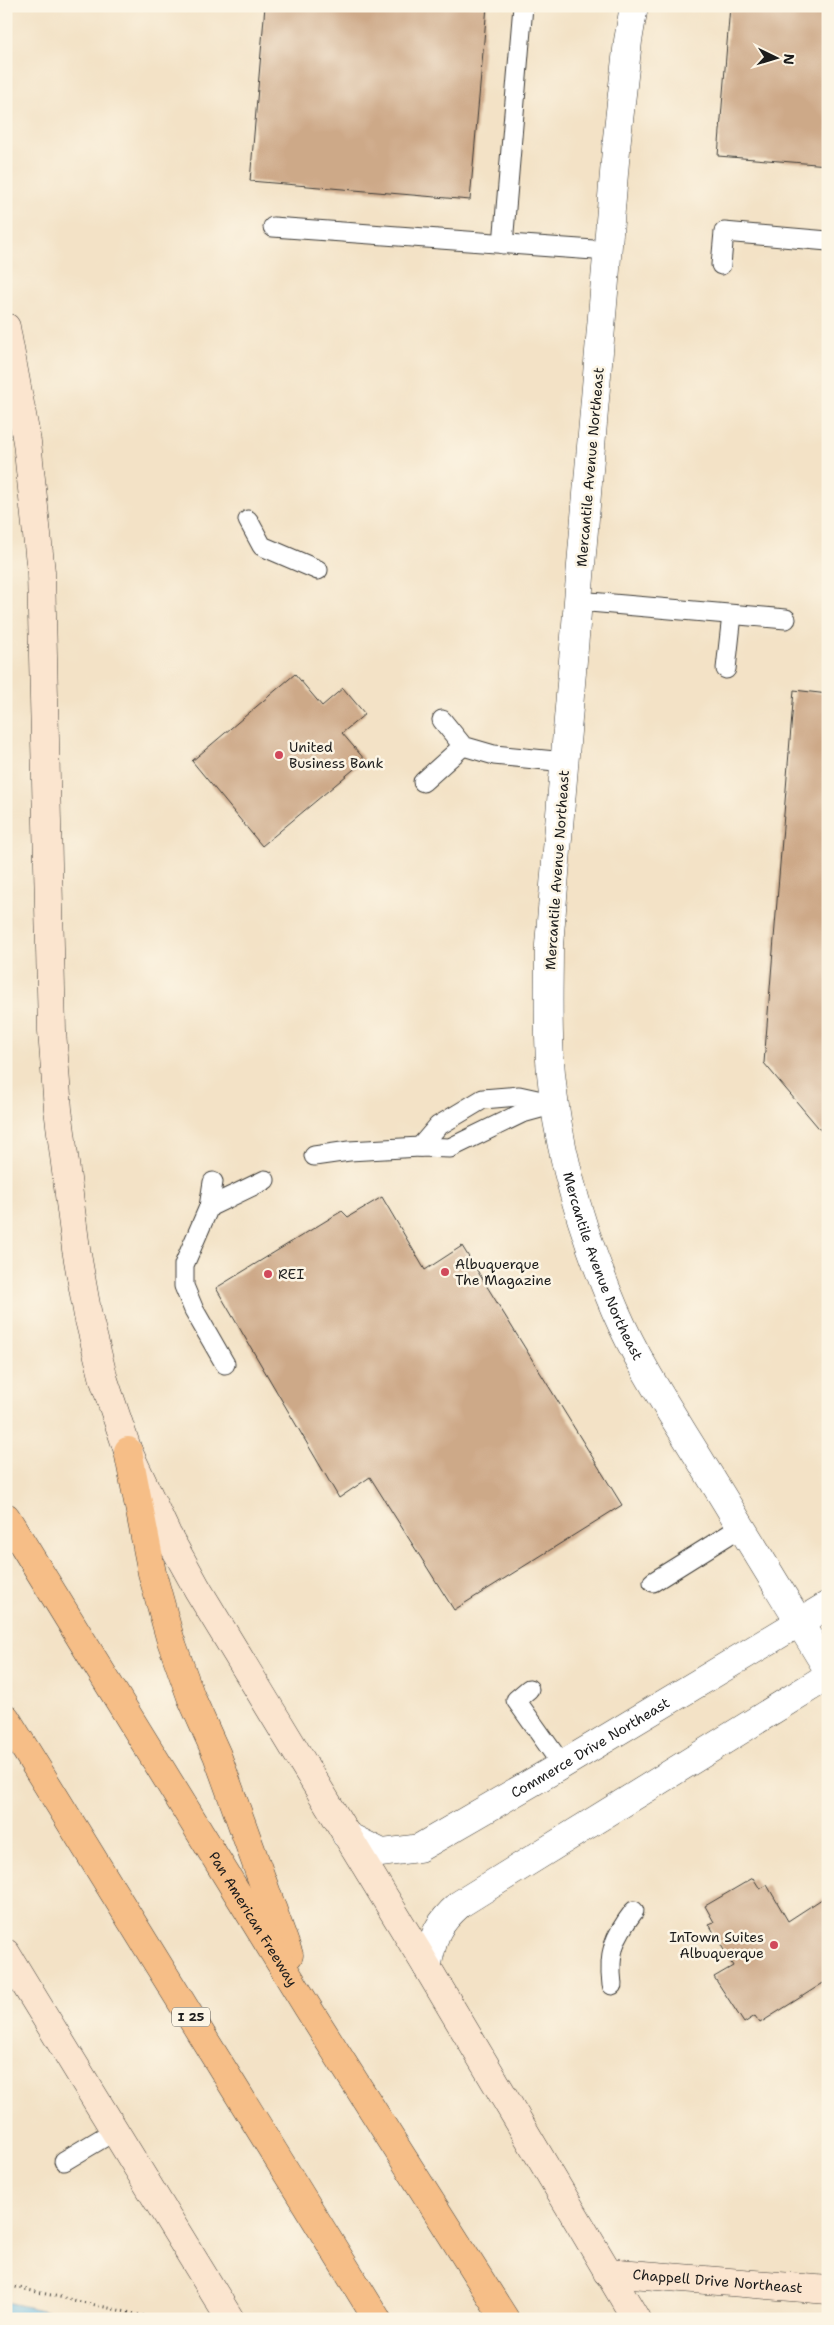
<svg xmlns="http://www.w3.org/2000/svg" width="834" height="2325" font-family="'Shantell Sans',sans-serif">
	<rect width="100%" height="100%" fill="#fcf5e5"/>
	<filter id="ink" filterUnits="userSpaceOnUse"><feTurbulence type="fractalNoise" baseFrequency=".02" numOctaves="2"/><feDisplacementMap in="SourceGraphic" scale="10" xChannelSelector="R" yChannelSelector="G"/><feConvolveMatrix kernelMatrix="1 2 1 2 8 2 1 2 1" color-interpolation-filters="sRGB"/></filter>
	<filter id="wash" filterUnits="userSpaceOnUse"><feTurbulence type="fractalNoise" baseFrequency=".0096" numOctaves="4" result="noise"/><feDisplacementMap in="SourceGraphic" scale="20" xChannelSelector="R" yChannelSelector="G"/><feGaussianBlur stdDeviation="1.12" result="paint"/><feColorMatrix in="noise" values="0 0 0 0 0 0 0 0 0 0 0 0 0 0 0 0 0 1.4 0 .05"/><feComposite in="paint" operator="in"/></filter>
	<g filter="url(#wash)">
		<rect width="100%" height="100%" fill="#f3e2c6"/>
		<polygon fill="#6abbe5" stroke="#436c80" points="6,2302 82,2319 6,2319"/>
		<g id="blocks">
			<g fill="#cda988">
				<polygon points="265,6 487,6 470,200 250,181"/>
				<polygon points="730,6 828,6 828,165 718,156"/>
				<polygon points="295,674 322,706 343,688 365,714 342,733 365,760 262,846 192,761"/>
				<polygon points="794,690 828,694 828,1139 764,1063"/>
				<polygon points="382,1197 425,1270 462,1246 622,1505 454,1610 370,1477 339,1498 216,1288 342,1211 348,1217"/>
				<polygon points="753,1878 760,1889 767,1885 788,1921 828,1895 828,1980 760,2023 755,2016 744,2023 714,1977 733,1966 709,1924 714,1922 705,1906"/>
			</g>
		</g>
	</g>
	<g filter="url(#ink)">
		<use href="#blocks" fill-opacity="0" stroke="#3c3a36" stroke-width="1"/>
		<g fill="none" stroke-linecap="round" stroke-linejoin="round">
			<g stroke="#3c3a36" stroke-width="21">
				<g id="lane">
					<polyline points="273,227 608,251"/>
					<polyline points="503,244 523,6"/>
					<polyline points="721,265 724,232 828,241"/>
					<polyline points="248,520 262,546 318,570"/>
					<polyline points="578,601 786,619"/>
					<polyline points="726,669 732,615"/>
					<polyline points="442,720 463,746 494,755 565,762"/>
					<polyline points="423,782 463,746"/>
					<polyline points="420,1147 438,1126 483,1099 519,1096 551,1103"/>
					<polyline points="314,1156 349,1151 420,1147 450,1148 522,1113 555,1104"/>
					<polyline points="213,1182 209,1207 184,1265 184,1286 194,1310 225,1364"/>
					<polyline points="209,1207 265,1180"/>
					<polyline points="653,1582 741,1527"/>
					<polyline points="529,1689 516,1700 562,1765"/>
					<path d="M612,1985C608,1952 614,1937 634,1911"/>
					<polyline points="64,2161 116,2130"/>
				</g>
			</g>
			<g stroke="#3c3a36" stroke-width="29">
				<g id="street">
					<path id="s1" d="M634,6L628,41L617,138L549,945C549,988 547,1030 551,1073C558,1154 583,1235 615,1310C637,1361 668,1408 697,1455C741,1527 785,1598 828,1670"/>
					<path id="s2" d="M346,1835L382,1853L419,1848L562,1765L828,1605"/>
					<path d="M427,1967C434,1936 435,1926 460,1904L828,1676"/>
				</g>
			</g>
			<g stroke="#3c3a36" stroke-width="29">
				<g id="secondary">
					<polyline points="6,327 27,442 41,572 52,1031 58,1109 76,1249 88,1316 104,1380 128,1451 167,1534 198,1590 427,1967 636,2319"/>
					<polyline points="6,1953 230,2319"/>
					<path id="s3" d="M607,2272L828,2290"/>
				</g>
			</g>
			<g stroke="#3c3a36" stroke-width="29">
				<g id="highway">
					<polyline points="128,1451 152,1573 170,1638 191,1697 217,1755 289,1955"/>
					<path id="s4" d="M6,1517L308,2008L505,2319"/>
					<polyline points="6,1718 377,2319"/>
				</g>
			</g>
			<polyline stroke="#3c3a36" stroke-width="3" stroke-dasharray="1 4" stroke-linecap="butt" points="6,2285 158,2319"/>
			<use href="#lane" stroke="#fff" stroke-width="19"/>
			<use href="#street" stroke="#fff" stroke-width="28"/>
			<use href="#secondary" stroke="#fbe5cf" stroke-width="28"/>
			<use href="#highway" stroke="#f6be87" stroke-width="28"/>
		</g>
	</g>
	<g fill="#d1495b" stroke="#fcf5e5" stroke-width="2">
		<circle cx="279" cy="755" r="5"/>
		<circle cx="445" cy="1272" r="5"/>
		<circle cx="268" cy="1274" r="5"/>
		<circle cx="774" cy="1945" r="5"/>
	</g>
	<g text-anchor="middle" stroke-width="5" stroke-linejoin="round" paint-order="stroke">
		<rect fill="#fcf5e5" stroke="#5f5d58" stroke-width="1" x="172" y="2007.5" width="38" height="19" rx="4"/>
		<g font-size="12" font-weight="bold" fill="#1c1c1c">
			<text x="191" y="2021">I 25</text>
		</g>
		<g font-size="14" fill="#1c1c1c" stroke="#fcf5e5">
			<text transform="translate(590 467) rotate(-85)" y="5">Mercantile Avenue Northeast</text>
			<text transform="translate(557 870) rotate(-86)" y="5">Mercantile Avenue Northeast</text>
			<text dy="5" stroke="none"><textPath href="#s1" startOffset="1272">Mercantile Avenue Northeast</textPath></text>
			<text dy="5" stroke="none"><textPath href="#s2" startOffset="276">Commerce Drive Northeast</textPath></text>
			<text dy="5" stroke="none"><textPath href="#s4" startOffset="472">Pan American Freeway</textPath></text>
			<text dy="5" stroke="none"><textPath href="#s3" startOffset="111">Chappell Drive Northeast</textPath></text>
		</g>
		<g font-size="14" fill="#1c1c1c" stroke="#fcf5e5" text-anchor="start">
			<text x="289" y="752">United<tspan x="289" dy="16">Business Bank</tspan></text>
			<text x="455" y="1269">Albuquerque<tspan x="455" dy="16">The Magazine</tspan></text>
			<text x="278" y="1279">REI</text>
			<text x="764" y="1942" text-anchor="end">InTown Suites<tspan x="764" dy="16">Albuquerque</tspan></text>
		</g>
	</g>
	<rect width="834" height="2325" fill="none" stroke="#fcf5e5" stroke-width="25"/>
	<g transform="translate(776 58) rotate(95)" stroke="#fcf5e5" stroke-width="4" paint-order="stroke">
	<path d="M0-4L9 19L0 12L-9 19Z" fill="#1c1c1c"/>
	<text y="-8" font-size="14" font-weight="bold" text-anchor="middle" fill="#1c1c1c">N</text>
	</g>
</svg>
